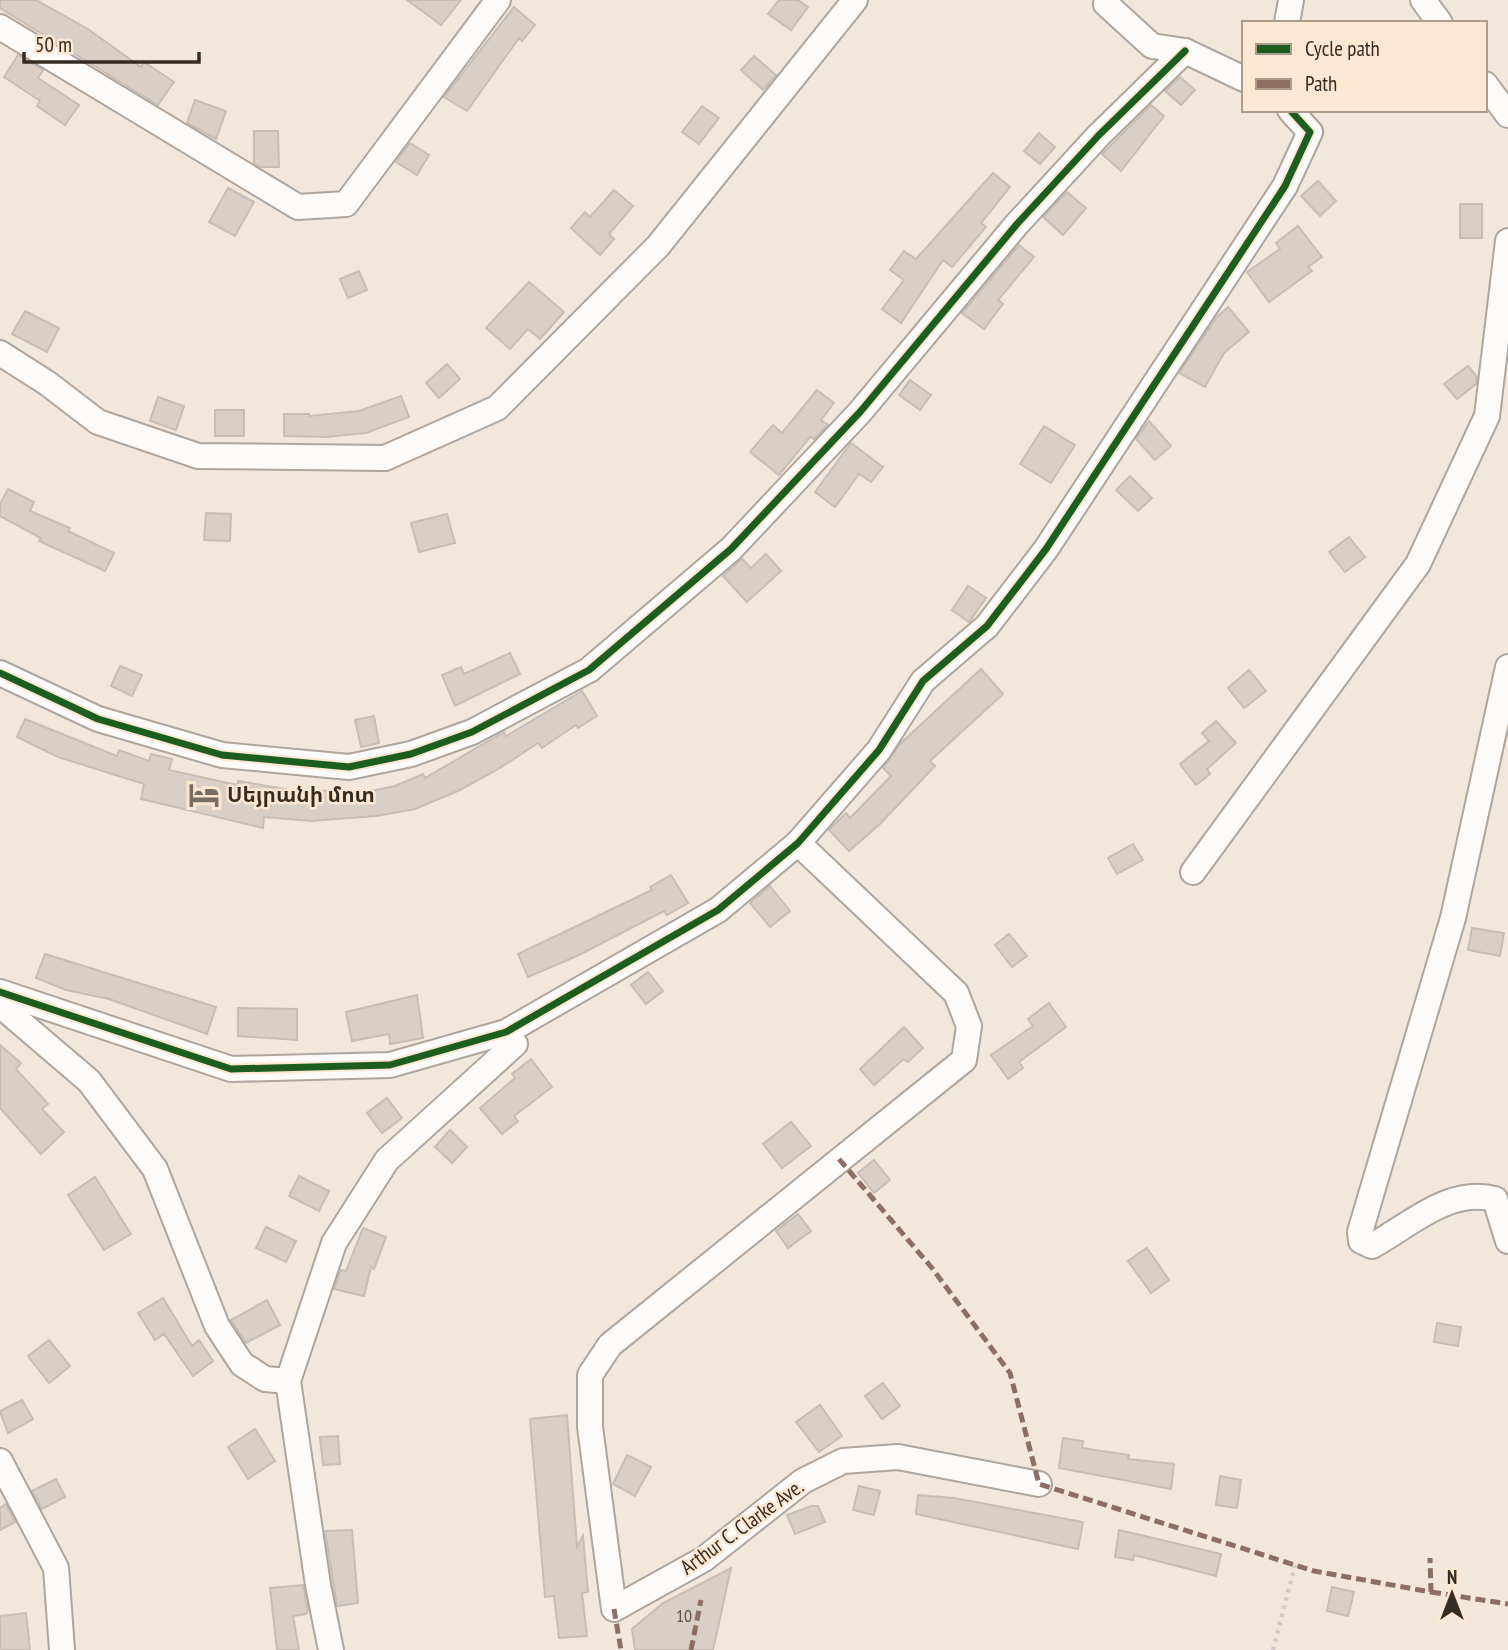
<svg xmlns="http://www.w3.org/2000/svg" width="1508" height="1650" font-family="'PT Sans Narrow','Noto Sans Armenian',sans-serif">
	<rect width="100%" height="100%" fill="#f3e7dc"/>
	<g fill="#dacfc7" stroke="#c8bdb4" stroke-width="2">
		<polygon points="0,0 36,0 88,29 141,67 144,62 174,82 158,105 0,8"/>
		<polygon points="407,0 461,0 441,25"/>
		<polygon points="779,0 798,0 808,7 791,30 768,14"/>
		<polygon points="514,7 535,25 522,41 519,38 467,111 444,97"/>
		<polygon points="18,55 43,70 38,78 79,105 65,125 37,106 40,101 4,77"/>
		<polygon points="754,56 776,75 763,90 741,70"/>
		<polygon points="1180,77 1195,90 1181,105 1165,91"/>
		<polygon points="195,100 226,111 216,139 187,123"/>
		<polygon points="1151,105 1164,116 1121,171 1102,154"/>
		<polygon points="702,106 719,118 699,144 682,132"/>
		<polygon points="254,131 278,131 279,167 261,167 254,163"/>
		<polygon points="1039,133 1055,147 1040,164 1024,151"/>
		<polygon points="410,143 429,155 417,175 396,162"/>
		<polygon points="993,173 1010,187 981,223 986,227 952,267 943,260 901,323 882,309 904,280 890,270 904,251 916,259"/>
		<polygon points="1318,181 1336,201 1320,216 1301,196"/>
		<polygon points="228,188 254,202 235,236 209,222"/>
		<polygon points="614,190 633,206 609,234 614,239 600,255 571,228 585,212 590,217"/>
		<polygon points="1067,192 1086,208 1063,235 1043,217"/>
		<rect x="1460" y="204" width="22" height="34"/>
		<polygon points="1298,226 1322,257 1308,267 1312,271 1269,302 1247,272 1280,249 1276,243"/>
		<polygon points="1019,245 1034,257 998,300 1003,304 984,329 962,313"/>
		<polygon points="359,271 367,290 348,298 340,279"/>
		<polygon points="529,282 564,312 540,339 528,329 510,349 486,328"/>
		<polygon points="1228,307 1249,332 1224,353 1205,387 1179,373 1217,317"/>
		<polygon points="25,311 59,328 47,352 12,334"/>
		<polygon points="447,364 460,379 439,398 426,383"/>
		<polygon points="1468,366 1477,377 1476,384 1457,399 1444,384"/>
		<polygon points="910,380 931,395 920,410 899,395"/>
		<polygon points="817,390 834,403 821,420 828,425 814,439 810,437 779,475 750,452 773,425 782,433"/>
		<polygon points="401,396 409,417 366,433 325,437 284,436 284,414 309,414 309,416 359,411"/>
		<polygon points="158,397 184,406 176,430 150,421"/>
		<rect x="215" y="410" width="29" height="26"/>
		<polygon points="1149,421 1171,446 1155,460 1136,439"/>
		<polygon points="1044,426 1075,445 1051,483 1020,464"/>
		<polygon points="851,443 883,467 871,482 859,474 835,507 815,492"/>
		<polygon points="1130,476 1152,498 1138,511 1116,490"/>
		<polygon points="8,489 34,502 30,511 70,528 68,531 114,553 105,571 39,541 41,538 0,516 0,504"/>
		<polygon points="206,513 231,514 230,541 204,540"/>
		<polygon points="447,514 455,543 419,552 411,523"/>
		<polygon points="1349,537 1365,557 1345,572 1329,552"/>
		<polygon points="766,554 781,571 747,602 723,576 742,559 751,568"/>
		<polygon points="968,586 986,598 969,622 952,610"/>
		<polygon points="510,653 520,674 455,706 442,675 461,667 464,674"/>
		<polygon points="120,666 142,675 132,696 111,686"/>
		<polygon points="981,669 1003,694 930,761 935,766 879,825 849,851 829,830 846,813 850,818 891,776 883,768 900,744"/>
		<polygon points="1249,670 1266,691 1244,708 1228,688"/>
		<polygon points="582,691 597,716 578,728 576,725 542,748 538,743 500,768 460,790 415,809 376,816 311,821 264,817 263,828 141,799 144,784 58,757 17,737 25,719 117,756 119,750 149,761 151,754 172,759 169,770 237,785 238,781 291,790 342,791 343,797 395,786 423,774 425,778 504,732 506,736"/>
		<polygon points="374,716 379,743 361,747 355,720"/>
		<polygon points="1216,721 1236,743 1207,769 1210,774 1196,785 1180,764 1209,741 1202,733"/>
		<polygon points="1133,844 1143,860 1117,874 1108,858"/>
		<polygon points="671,875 688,903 667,915 664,911 577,956 528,977 518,954 652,890 650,887"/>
		<polygon points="770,886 790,911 770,927 750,903"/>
		<polygon points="1472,928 1504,933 1500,956 1468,950"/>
		<polygon points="1009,934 1027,956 1012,967 995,945"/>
		<polygon points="45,954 216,1007 207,1034 109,999 66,990 36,978"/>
		<polygon points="648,972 663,991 646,1004 631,985"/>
		<polygon points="417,995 423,1038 390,1044 389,1034 352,1041 346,1012"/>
		<polygon points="1049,1003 1066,1027 1019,1062 1023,1068 1008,1079 991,1055 1033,1026 1028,1019"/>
		<polygon points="238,1008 297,1009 297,1040 238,1036"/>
		<polygon points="904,1027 923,1048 908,1062 904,1059 874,1085 860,1069"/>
		<polygon points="0,1045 21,1063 16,1069 48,1104 42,1109 64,1132 41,1154 0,1108"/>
		<polygon points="531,1059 552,1087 514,1116 518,1121 502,1134 480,1108 515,1078 512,1074"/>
		<polygon points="387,1098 402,1118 382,1133 367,1113"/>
		<polygon points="791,1122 811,1146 782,1168 763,1144"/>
		<polygon points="450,1130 467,1147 452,1163 435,1147"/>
		<polygon points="874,1160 890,1180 874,1193 858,1173"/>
		<polygon points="299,1176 329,1191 319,1211 289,1196"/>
		<polygon points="95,1177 131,1234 104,1250 68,1195"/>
		<polygon points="798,1214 811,1231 788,1248 776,1231"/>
		<polygon points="266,1227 296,1241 286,1262 256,1248"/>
		<polygon points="363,1228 386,1237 374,1269 371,1267 364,1296 334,1289 341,1270 346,1271"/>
		<polygon points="1147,1248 1169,1280 1151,1293 1128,1261"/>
		<polygon points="163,1298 192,1346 199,1340 213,1361 193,1376 164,1334 155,1340 138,1313"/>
		<polygon points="267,1300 280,1325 246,1343 231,1320"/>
		<polygon points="1437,1323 1461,1327 1458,1346 1434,1342"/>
		<polygon points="49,1340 70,1366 49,1383 28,1356"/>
		<polygon points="883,1383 900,1406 882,1419 865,1396"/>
		<polygon points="22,1400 33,1419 8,1433 0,1411"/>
		<polygon points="820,1405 842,1436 819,1452 796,1422"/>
		<polygon points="567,1415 577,1547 583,1536 588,1592 582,1593 587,1636 559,1638 554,1596 545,1597 530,1419"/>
		<polygon points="255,1429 275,1461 248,1479 228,1447"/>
		<polygon points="338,1436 340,1464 323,1465 320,1437"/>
		<polygon points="1063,1438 1083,1441 1082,1448 1129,1455 1128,1459 1174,1464 1171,1489 1059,1468"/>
		<polygon points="627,1455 651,1467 635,1496 613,1484"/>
		<polygon points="1220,1476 1241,1480 1237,1508 1216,1505"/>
		<polygon points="56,1479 65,1497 42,1509 32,1491"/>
		<polygon points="859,1486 880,1491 874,1515 853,1510"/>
		<polygon points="918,1495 954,1498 1083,1522 1078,1549 916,1514"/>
		<polygon points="6,1504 15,1522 0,1530 0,1508"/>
		<polygon points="811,1506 818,1506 825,1522 795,1534 787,1515"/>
		<polygon points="352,1530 358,1603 337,1606 325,1531"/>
		<polygon points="1119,1530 1221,1554 1216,1576 1134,1555 1133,1560 1115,1557"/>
		<polygon points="731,1568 713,1650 635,1650 632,1629 663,1603"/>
		<polygon points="303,1585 308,1610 306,1614 293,1616 299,1650 277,1650 270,1588"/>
		<polygon points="1332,1587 1354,1592 1348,1616 1327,1611"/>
		<polygon points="26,1613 30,1650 0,1650 0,1616"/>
	</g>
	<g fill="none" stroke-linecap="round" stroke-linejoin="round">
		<g stroke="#afa59c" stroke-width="28">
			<g id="minor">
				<polyline points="1107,0 1106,4 1152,46 1185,51 1244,79"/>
				<polyline points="1423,0 1440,23"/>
				<polyline points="1287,23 1291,0"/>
				<polyline points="0,27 298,207 346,204 498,0"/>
				<polyline points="1485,84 1508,115"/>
				<polyline points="0,353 47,383 98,422 198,456 385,458 497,408 658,246 855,0"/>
				<path d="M1508,667L1453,918L1360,1232L1361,1241L1372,1246C1410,1225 1449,1187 1495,1199L1508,1241"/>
				<polyline points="0,673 98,719 222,755 349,767 411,754 472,732 589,670 731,549 860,412 1017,224 1099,135 1185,51"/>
				<polyline points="798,843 956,993 969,1026 964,1060 610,1345 590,1375 590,1427 614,1609 704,1559 803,1481 843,1461 898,1457 1039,1484"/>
				<polyline points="1193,872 1418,564 1487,416 1508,241"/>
				<polyline points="0,992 231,1069 390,1065 506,1032 718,910 798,843 879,750 923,681 987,626 1046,549 1285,186 1310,132 1290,110"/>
				<polyline points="0,1005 89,1081 155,1169 217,1326 242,1364 265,1379 288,1381"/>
				<polyline points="0,1461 56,1568 62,1650"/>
				<polyline points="331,1650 318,1585 288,1381 334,1243 387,1160 515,1044"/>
			</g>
		</g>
		<g stroke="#cfcac7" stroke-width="4.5" stroke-dasharray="3.5 5" stroke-linecap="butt">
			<polyline points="693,1642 699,1643"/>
			<polyline points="1273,1650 1295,1565"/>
		</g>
		<use href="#minor" stroke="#fdfbfa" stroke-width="24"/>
		<g stroke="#8d6e63" stroke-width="5" stroke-dasharray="10 5" stroke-linecap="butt">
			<polyline points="839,1159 932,1268 1010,1373 1039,1484 1314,1571 1431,1592 1430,1558"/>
			<polyline points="1431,1592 1508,1604"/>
			<polyline points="614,1609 621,1650"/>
			<polyline points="691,1650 701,1600"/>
		</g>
		<g stroke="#fce7d3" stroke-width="11">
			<g id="cycleway">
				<polyline points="0,673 98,719 222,755 349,767 411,754 472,732 589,670 731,549 860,412 1017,224 1099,135 1185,51"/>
				<polyline points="0,992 231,1069 390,1065 506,1032 718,910 798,843 879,750 923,681 987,626 1046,549 1285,186 1310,132 1290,110"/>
			</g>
		</g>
		<use href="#cycleway" stroke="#1b5e20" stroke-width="7"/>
	</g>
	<defs>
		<g id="hotel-bare" transform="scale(2.415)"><path d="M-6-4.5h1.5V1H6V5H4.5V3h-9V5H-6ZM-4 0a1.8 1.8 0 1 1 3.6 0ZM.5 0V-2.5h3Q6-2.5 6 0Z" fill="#776d62" stroke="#fce7d3" stroke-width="2.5" paint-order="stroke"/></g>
	</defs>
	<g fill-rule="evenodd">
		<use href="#hotel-bare" x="204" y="795"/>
	</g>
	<g text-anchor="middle" stroke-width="5" stroke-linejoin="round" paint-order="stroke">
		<g font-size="18" fill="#5e544a">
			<text x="684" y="1622">10</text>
		</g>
		<g font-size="21" font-weight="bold" fill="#342b21" stroke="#fce7d3" text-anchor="start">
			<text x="227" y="802">Սեյրանի մոտ</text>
		</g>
		<g font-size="21" fill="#342b21" stroke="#fce7d3">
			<text transform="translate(742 1527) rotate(-36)" y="7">Arthur C. Clarke Ave.</text>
		</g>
	</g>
	<rect x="1242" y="21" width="245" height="91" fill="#fce7d3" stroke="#ac9c8c" stroke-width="2"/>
	<rect x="1256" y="44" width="35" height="10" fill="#1b5e20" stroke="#ac9c8c" stroke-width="2"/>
	<text x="1305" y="56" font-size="21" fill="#342b21">Cycle path</text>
	<rect x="1256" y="79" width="35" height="10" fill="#8d6e63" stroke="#ac9c8c" stroke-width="2"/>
	<text x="1305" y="91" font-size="21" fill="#342b21">Path</text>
	<g transform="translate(1452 1594)" stroke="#fce7d3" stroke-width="5" paint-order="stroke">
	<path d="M0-5L12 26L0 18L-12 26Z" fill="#342b21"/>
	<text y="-10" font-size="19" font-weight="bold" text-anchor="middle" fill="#342b21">N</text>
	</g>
	<path d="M24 52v10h175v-10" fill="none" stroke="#342b21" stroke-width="3.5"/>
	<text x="35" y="52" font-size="21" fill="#342b21" stroke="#fce7d3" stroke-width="5" paint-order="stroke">50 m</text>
</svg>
